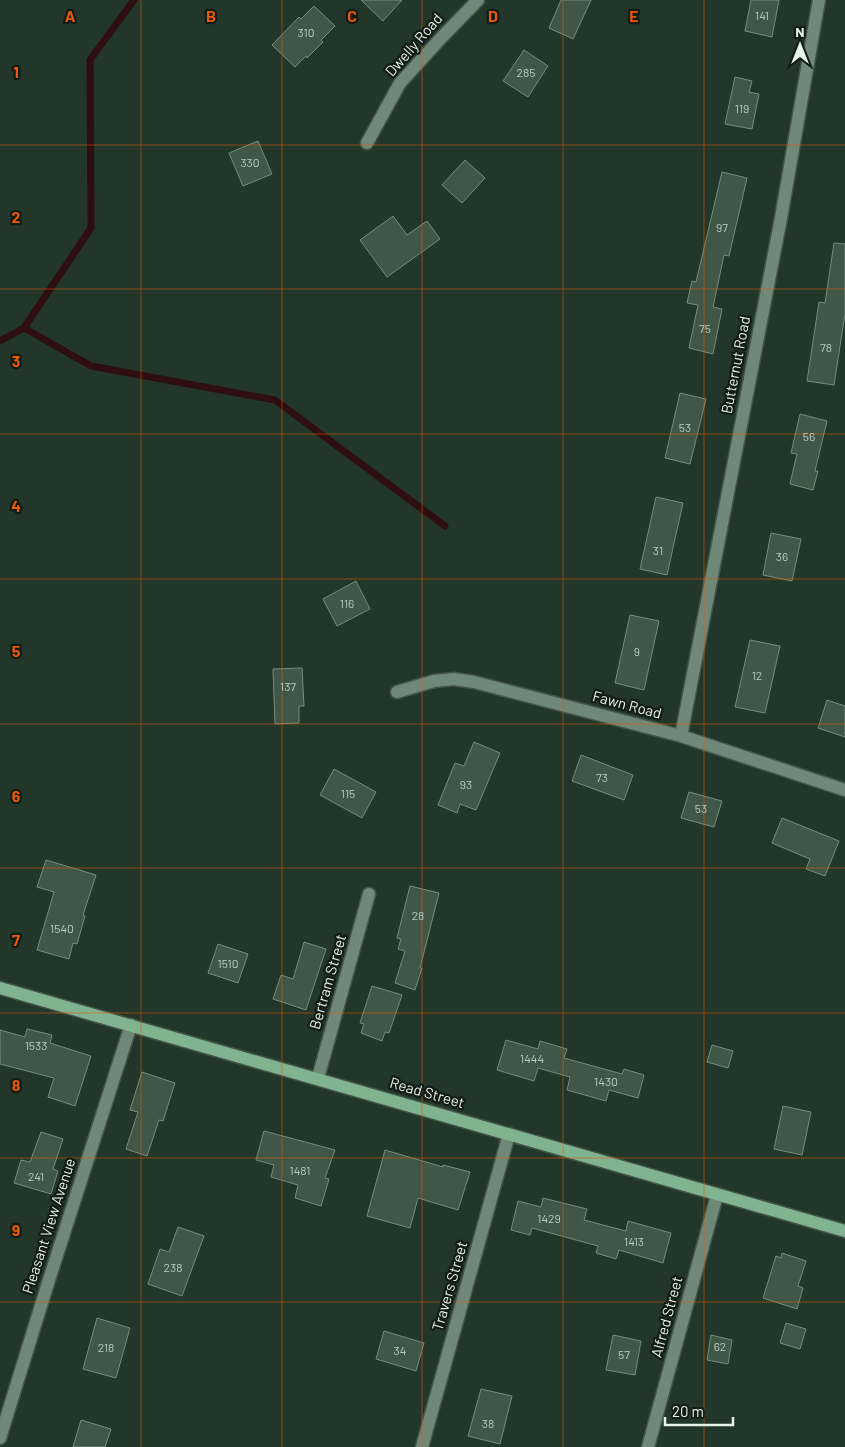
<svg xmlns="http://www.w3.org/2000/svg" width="845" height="1447" font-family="Barlow,sans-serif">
	<rect width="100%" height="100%" fill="#223729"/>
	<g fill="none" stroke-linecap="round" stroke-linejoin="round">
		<g stroke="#2e0e0f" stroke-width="7">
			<polyline points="24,328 91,366 275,400 445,526"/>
			<polyline points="0,341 24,328 91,228 90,60 134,0"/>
		</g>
	</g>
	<g fill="#405646" stroke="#758d7c">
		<polygon points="361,0 402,0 383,21"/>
		<polygon points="561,0 591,0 573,39 549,28"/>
		<polygon points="751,0 779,0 772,37 745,31"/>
		<polygon points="314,6 335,26 321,40 323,42 307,58 306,56 295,67 272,45 299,17 301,19"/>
		<polygon points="524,50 548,66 528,97 503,81"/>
		<polygon points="735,77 752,81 749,92 759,94 752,129 725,124"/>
		<polygon points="258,141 272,174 243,186 229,153"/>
		<polygon points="465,160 485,178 462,203 442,185"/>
		<polygon points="722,172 747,178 729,256 724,255 713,307 722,309 713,354 689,348 698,305 687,303 692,281 696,282"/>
		<polygon points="393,216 407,235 427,221 440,239 387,277 360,240"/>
		<polygon points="834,243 845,244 845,314 834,385 807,381 819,302 825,303"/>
		<polygon points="680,393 706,399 690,464 665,458"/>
		<polygon points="800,414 827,421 815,471 818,471 813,490 790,484 797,454 791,453"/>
		<polygon points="656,497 683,503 667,575 640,569"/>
		<polygon points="771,533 801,539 792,581 763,575"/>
		<polygon points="356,581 370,609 337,626 323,599"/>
		<polygon points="630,615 659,621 644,690 615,683"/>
		<polygon points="750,640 780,646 765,713 735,707"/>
		<polygon points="302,668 304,706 299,706 299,723 275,724 273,669"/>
		<polygon points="827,700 845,706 845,737 818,728"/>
		<polygon points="474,742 500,753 476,810 460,804 457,813 438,805 455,763 464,766"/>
		<polygon points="581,755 633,775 624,800 572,781"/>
		<polygon points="334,769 376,792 362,818 320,795"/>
		<polygon points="689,792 722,801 714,827 681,818"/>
		<polygon points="782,818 839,841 825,876 806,869 810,859 772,843"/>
		<polygon points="46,860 96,875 83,915 85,916 77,944 73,943 69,959 37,950 54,892 37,887"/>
		<polygon points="410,886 439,893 420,968 422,968 415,990 395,983 405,951 398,949 401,939 397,938"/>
		<polygon points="304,942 326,949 306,1010 273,999 281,975 293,979"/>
		<polygon points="218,944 248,954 238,983 208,973"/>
		<polygon points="372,986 402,995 389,1033 385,1032 382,1041 361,1033 364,1024 360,1023"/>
		<polygon points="27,1029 52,1035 50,1043 91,1056 75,1106 48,1097 54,1078 0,1064 0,1030 25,1037"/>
		<polygon points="506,1040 538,1049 540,1041 567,1049 564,1058 622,1074 624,1069 644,1075 638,1098 609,1090 606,1101 567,1090 570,1077 538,1068 534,1081 497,1070"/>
		<polygon points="712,1045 733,1051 728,1068 707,1062"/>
		<polygon points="142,1072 175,1083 163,1121 159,1120 147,1156 126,1149 138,1112 130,1110"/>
		<polygon points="783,1106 811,1112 802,1155 774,1149"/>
		<polygon points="264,1131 335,1150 325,1178 329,1179 321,1206 295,1198 298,1185 271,1177 274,1165 256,1160"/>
		<polygon points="41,1132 63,1139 53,1169 58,1171 51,1194 14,1183 21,1160 30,1162"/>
		<polygon points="385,1150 443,1167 443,1165 470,1172 458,1210 418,1198 410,1228 367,1216"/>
		<polygon points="543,1198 587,1209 584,1220 626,1231 628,1221 671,1233 663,1263 619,1250 616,1259 596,1253 598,1246 532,1228 530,1235 511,1230 518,1201 541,1207"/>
		<polygon points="178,1227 204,1236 182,1296 148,1284 160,1249 169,1252"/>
		<polygon points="782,1253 806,1261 798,1286 803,1288 797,1309 763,1298 776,1256 781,1258"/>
		<polygon points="97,1318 130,1328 116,1378 83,1369"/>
		<polygon points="786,1323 806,1329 800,1349 780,1343"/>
		<polygon points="384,1331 424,1343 416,1371 376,1359"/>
		<polygon points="613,1335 641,1341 635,1375 606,1370"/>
		<polygon points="711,1335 732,1340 728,1364 707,1360"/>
		<polygon points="481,1389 512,1396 500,1444 468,1436"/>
		<polygon points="81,1420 111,1429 105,1447 73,1447"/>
	</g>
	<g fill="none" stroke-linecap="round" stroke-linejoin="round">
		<g stroke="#435549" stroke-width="15">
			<g id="minor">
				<polyline points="367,143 400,83 442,37 478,0"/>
				<polyline points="397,692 434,681 454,679 474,682 681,736 845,790"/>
				<polyline points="681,736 781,218 819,0"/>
				<polyline points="318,1078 369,894"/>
				<polyline points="0,1438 48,1283 131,1025"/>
				<polyline points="422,1447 509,1134"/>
				<polyline points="648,1447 717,1195"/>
			</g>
		</g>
		<g stroke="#435549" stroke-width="15">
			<polyline id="major" points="0,988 845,1231"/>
		</g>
		<use href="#minor" stroke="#708877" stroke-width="12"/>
		<use href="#major" stroke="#80b390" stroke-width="12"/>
	</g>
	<path fill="none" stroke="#e8590c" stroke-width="1" stroke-opacity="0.55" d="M141,0V1447M282,0V1447M422,0V1447M563,0V1447M704,0V1447M0,145H845M0,289H845M0,434H845M0,579H845M0,724H845M0,868H845M0,1013H845M0,1158H845M0,1302H845"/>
	<g text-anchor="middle" stroke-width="4.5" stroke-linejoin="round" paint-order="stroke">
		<g font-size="12" fill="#bcccc0">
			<text x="762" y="20">141</text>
			<text x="306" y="37">310</text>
			<text x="526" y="77">285</text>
			<text x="742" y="113">119</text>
			<text x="250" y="167">330</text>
			<text x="722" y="232">97</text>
			<text x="705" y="333">75</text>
			<text x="826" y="352">78</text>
			<text x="685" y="432">53</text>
			<text x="809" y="441">56</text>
			<text x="658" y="555">31</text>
			<text x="782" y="561">36</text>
			<text x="347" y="608">116</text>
			<text x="637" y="656">9</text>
			<text x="757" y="680">12</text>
			<text x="288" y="691">137</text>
			<text x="602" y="782">73</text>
			<text x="466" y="789">93</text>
			<text x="348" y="798">115</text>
			<text x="701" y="813">53</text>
			<text x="418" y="920">28</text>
			<text x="62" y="933">1540</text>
			<text x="228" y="968">1510</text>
			<text x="36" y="1050">1533</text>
			<text x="532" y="1063">1444</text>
			<text x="606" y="1086">1430</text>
			<text x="300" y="1175">1481</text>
			<text x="36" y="1181">241</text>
			<text x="549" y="1223">1429</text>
			<text x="634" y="1246">1413</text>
			<text x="173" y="1272">238</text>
			<text x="720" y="1351">62</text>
			<text x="106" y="1352">218</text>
			<text x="400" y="1355">34</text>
			<text x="624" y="1359">57</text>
			<text x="488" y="1428">38</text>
		</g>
		<g font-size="15" fill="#e6f3e9" stroke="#121c15">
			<text transform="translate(414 45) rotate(-49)" y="5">Dwelly Road</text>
			<text transform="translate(736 365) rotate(-79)" y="5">Butternut Road</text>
			<text transform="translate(627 705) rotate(15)" y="5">Fawn Road</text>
			<text transform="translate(328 982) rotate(-74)" y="5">Bertram Street</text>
			<text transform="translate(427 1093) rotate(16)" y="5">Read Street</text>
			<text transform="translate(49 1226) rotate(-72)" y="5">Pleasant View Avenue</text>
			<text transform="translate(450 1286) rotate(-74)" y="5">Travers Street</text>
			<text transform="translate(667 1317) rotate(-75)" y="5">Alfred Street</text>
		</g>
	</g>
	<g font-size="16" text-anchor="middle" font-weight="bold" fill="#e8590c" stroke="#121c15" stroke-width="4.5" stroke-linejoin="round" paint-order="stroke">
		<text x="70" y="22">A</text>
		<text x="211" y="22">B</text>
		<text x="352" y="22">C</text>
		<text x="493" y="22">D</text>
		<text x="634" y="22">E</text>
		<text x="16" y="78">1</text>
		<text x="16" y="223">2</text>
		<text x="16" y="367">3</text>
		<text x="16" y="512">4</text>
		<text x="16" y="657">5</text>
		<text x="16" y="802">6</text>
		<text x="16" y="946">7</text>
		<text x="16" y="1091">8</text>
		<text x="16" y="1236">9</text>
	</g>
	<g transform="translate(800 45)" stroke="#121c15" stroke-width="4" paint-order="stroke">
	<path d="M0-4L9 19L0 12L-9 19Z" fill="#e6f3e9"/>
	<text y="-8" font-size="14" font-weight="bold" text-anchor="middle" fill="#e6f3e9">N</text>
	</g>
	<path d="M665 1417v8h68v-8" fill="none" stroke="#e6f3e9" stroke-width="2.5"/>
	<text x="672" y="1417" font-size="15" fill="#e6f3e9" stroke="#121c15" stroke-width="4" paint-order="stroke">20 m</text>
</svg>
